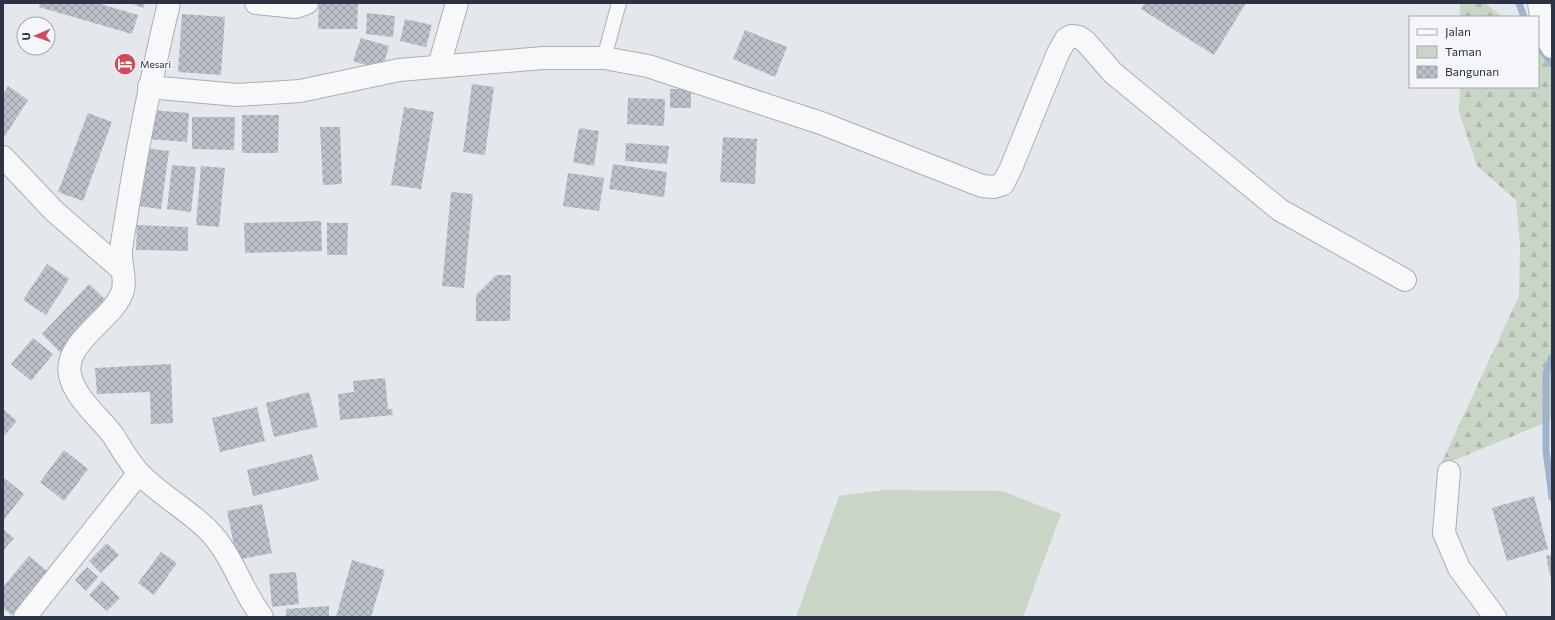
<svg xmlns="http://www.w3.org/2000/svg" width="1555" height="620" font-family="Commissioner,sans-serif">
	<defs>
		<pattern id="forest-firs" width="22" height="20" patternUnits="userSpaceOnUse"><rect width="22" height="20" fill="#c9d6c5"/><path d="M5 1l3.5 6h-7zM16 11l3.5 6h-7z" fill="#adb8ab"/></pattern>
		<pattern id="building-cross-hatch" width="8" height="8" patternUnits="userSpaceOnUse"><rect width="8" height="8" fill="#bbc0ca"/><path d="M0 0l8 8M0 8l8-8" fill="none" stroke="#989da6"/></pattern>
	</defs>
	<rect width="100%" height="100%" fill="#e4e7ec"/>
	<polygon fill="#c9d6c5" points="884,490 1002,491 1061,514 1023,617 796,617 839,496"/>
	<g fill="url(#forest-firs)">
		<polygon points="1460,3 1485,3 1503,17 1460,17"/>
		<polygon points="1538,43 1552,54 1552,420 1440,466 1519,296 1520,246 1516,200 1477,166 1459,112 1460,87 1538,87"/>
	</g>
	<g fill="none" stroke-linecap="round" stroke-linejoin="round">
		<g stroke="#9fb4cc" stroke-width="7">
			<polyline points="1519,3 1524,17"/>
			<polyline points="1541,49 1552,64"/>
			<polyline points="1552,357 1546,373 1546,451 1552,497"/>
		</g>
	</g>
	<g fill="url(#building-cross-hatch)">
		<polygon points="40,3 97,3 138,15 132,34 39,7"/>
		<polygon points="129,3 145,3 143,8"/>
		<polygon points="319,3 358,3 357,29 318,29"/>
		<polygon points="1145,3 1246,3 1214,55 1141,9"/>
		<polygon points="367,13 395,16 393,37 366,34"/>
		<polygon points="182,14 225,17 221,75 178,72"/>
		<polygon points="405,19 432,25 426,47 400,41"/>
		<polygon points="745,30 787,47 775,77 733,59"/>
		<polygon points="361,38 389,46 382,70 353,61"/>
		<polygon points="472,84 494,87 485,155 463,152"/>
		<polygon points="8,86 28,100 3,139 3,95"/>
		<rect x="670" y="89" width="21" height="19"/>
		<polygon points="628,98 665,99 664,126 627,124"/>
		<polygon points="404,107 434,112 421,189 391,185"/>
		<polygon points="150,110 189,113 187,142 148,139"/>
		<polygon points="88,113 112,122 83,201 58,192"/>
		<polygon points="242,115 279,115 278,153 242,153"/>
		<polygon points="192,117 235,117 234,150 192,149"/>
		<polygon points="320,127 340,127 342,184 323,185"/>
		<polygon points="579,128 599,131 594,166 573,162"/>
		<polygon points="723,137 757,139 755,184 720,182"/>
		<polygon points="626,143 669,146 667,164 625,161"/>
		<polygon points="145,148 169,151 161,209 137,206"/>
		<polygon points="613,164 667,172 664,197 609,189"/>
		<polygon points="172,165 196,167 191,212 167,209"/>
		<polygon points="201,166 225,168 219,227 196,225"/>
		<polygon points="568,173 604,178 599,211 563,206"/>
		<polygon points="451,192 473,194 464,288 442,286"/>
		<polygon points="321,221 322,251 245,253 244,223"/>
		<polygon points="327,223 348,223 347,255 327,255"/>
		<polygon points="137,225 188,227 188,251 136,250"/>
		<polygon points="47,264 69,279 46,315 23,300"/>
		<polygon points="496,275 511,275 510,321 476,321 476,295"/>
		<polygon points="89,284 108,302 60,352 42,334"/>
		<polygon points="33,338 53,354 31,381 11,364"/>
		<polygon points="171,364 173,423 151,424 150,392 97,394 95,368"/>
		<polygon points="385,378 388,409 392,409 393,415 340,420 338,394 354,392 353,381"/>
		<polygon points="309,392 318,427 274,437 266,403"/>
		<polygon points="257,407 265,441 220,452 212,418"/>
		<polygon points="3,409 17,421 3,437"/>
		<polygon points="64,450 88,469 64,501 40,482"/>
		<polygon points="312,454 319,480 253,496 247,470"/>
		<polygon points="3,477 24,494 3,521"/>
		<polygon points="1534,496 1548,549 1507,561 1492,508"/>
		<polygon points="262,504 272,553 237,560 227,511"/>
		<polygon points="3,529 14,538 3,551"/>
		<polygon points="107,543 119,555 101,573 89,561"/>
		<polygon points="161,552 177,563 154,595 138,583"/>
		<polygon points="1552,555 1552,579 1551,579 1546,556"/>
		<polygon points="29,556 47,571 12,615 3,608 3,587"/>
		<polygon points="352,560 385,570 371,617 336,617"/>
		<polygon points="87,567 98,577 86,591 75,580"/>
		<polygon points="296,572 299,604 272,607 269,574"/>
		<polygon points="102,581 120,598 107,611 89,595"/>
		<polygon points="329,606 329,617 286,617 286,609"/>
	</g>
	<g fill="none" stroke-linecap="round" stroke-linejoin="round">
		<g stroke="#a9aeb7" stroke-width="16">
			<polyline id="service" points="604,58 619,3"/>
		</g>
		<g stroke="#a9aeb7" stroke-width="24">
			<g id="minor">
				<path d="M169,3C152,75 137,146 126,219C124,230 122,241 121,251C120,264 126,277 123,290C115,319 63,341 70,375C75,398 99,417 113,435C121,448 129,462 139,473C160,495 187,509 208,530C233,555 241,590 262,617"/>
				<polyline points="256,3 296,7 307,3"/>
				<polyline points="1539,3 1543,30 1552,47"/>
				<polyline points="439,66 457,3"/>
				<polyline points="149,87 237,95 300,91 399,70 543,58 604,58 648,66 821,123 982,186 994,187 1003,184 1011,168 1058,53 1066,39 1071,36 1079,37 1086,42 1113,73 1280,210 1405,280"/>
				<polyline points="3,157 54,211 121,269"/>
				<polyline points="1449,472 1444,533 1459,568 1495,617"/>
				<polyline points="25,617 139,473"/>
			</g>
		</g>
		<use href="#service" stroke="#f7f8fa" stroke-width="14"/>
		<use href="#minor" stroke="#f7f8fa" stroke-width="22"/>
	</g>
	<defs>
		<g id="hotel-disc" transform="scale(1.15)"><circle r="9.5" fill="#d1495b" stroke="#f4f6f9"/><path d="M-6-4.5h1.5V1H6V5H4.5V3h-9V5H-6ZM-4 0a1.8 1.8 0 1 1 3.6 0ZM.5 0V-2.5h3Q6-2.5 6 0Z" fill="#fff"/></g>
	</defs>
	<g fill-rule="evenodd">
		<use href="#hotel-disc" x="125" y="64"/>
	</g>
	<g text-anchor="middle" stroke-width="3" stroke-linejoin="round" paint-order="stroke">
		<g font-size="10" fill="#2b3445" stroke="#f4f6f9" text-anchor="start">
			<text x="140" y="68">Mesari</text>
		</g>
	</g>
	<rect width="1555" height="620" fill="none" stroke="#2b3445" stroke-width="8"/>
	<rect x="1409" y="16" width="130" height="72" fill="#f4f6f9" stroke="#a4a8b1"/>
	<rect x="1417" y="29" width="20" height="6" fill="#f7f8fa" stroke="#a4a8b1"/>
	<text x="1445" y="36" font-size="12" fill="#2b3445">Jalan</text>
	<rect x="1417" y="46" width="20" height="12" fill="#c9d6c5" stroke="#a4a8b1"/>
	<text x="1445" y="56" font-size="12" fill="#2b3445">Taman</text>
	<rect x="1417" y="66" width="20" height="12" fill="url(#building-cross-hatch)" stroke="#a4a8b1"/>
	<text x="1445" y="76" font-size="12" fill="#2b3445">Bangunan</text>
	<g transform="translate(36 36) rotate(268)"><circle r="19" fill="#f4f6f9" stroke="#a4a8b1"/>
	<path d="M0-3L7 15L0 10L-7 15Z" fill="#d1495b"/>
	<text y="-6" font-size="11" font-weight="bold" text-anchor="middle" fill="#2b3445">U</text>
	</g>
</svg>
